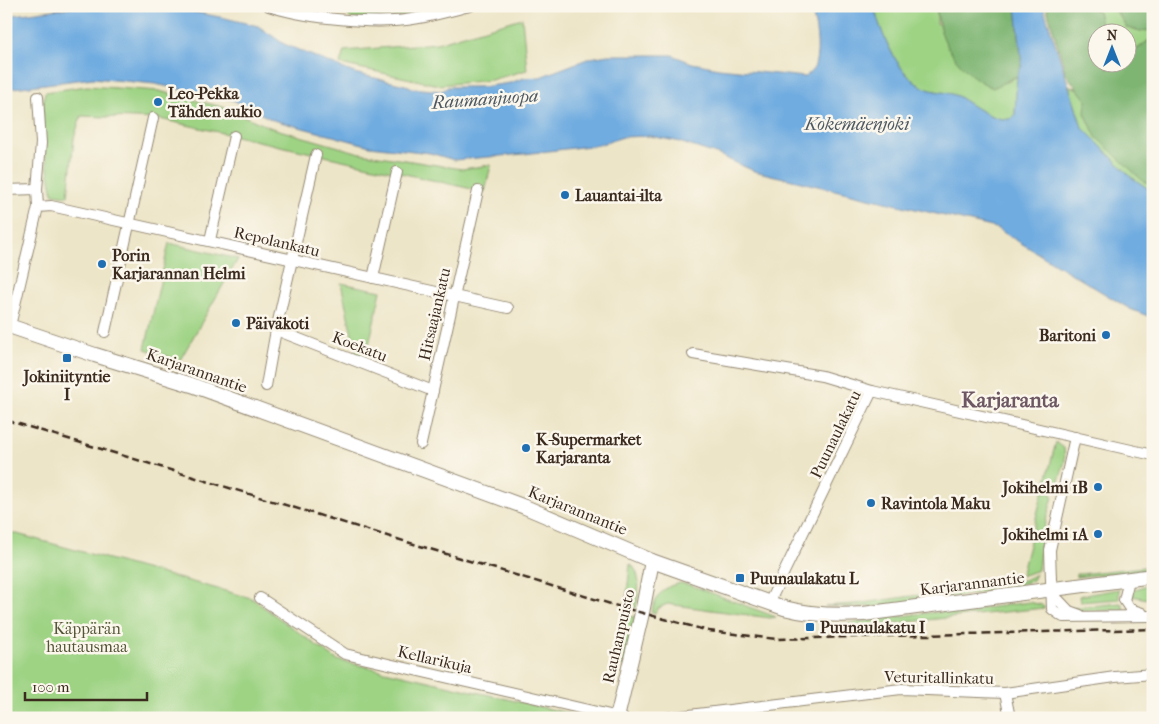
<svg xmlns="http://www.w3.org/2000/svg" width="1159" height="724" font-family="'IM FELL French Canon',serif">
	<rect width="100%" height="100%" fill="#fbf7ec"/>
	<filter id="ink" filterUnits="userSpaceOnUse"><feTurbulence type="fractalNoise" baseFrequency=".02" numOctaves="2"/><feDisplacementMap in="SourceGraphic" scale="10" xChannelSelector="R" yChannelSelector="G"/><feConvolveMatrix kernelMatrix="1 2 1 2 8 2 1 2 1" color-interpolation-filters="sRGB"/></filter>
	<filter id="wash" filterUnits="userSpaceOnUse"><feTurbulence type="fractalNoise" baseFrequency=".0096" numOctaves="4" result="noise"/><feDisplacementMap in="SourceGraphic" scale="20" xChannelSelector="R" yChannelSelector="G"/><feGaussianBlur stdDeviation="1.12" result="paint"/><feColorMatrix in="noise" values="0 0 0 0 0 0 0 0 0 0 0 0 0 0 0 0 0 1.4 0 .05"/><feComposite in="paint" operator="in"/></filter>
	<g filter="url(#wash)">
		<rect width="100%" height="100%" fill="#ede5c7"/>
		<g fill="#9ed384" stroke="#6c7e51">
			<polygon points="343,6 470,6 434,14 351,19"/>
			<path d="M874,6H937V24L1006,83L1017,76L1015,114L1011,119C994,122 972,105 959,97C948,91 936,93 925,88C899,78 880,32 874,6Z"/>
			<polygon points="1081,6 1105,6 1117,12 1119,17 1141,31 1153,30 1153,37 1127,57 1126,32 1113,32 1114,28 1101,25 1098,11"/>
			<polygon points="522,18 527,70 491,80 439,85 340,64 344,51 437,43"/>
			<path d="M87,86L159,91L222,107L272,128L360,153L462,169L491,165L485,192L160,119L81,116L74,138L68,196L53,194C46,160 39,126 45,92Z"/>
			<polygon points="1069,86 1153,115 1153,192 1131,177 1082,127"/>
			<polygon points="169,243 238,259 180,360 145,349"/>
			<polygon points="341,283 381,291 366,358 356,354"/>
			<polygon points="1056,442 1064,448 1065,461 1058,484 1046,481"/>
			<polygon points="1043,491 1050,493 1053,497 1043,530 1038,570 1021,576"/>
			<polygon points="6,531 251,598 337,660 589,718 6,718"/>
			<path d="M630,564C643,573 638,595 636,608L626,605Z"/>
			<polygon points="1153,566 1153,570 1076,577 1076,574 1080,574"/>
			<path d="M1036,574L1033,580L1026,583C964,596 888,611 825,606L856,604L1024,580Z"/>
			<polygon points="1153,582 1153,600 1132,596 1134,590"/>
			<path d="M681,583L690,585L776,617L770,618L667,604L657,609L655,613L651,612C657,595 663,586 681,583Z"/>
			<polygon points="1119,589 1119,599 1080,602 1079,596"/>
			<polygon points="1029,602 1042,605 1045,608 847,628 821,627 925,613 971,610"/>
			<polygon points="1121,603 1124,610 1083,611 1073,608"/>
			<polygon points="625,615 635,617 623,666 619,666"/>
		</g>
		<g fill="#7eb572" stroke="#5c7048">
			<path d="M937,6H1016L1022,65L1017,76L993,88C961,74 937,42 937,6Z"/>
			<polygon points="1046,6 1081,6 1098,11 1101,24 1108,23 1114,28 1113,32 1096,32 1096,62 1107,63 1107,68 1119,69 1123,63 1126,62 1127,57 1153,37 1153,186 1143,181 1096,137 1085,113 1086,100 1066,74"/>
			<polygon points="1105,6 1148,6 1153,10 1153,30 1141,31 1127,28 1117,12"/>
		</g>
		<path fill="#6face0" stroke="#556b7f" d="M83,6H163L225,18L258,26L284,44L354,73L409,86L412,88L442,91L448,87H482L510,83L524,78L540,77L590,58L608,55H672L692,63L719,68L805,77C808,74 814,70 815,65C820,48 816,23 810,6H874C880,32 899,78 925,88C936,93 948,91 959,97C972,105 994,122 1011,119L1015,114L1017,76L1022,65L1016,6H1043L1082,127L1131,177L1153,192V318L1130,309L996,228L754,171L719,155L676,141L650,136L623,137L598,145L524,154L454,160L430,153L370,146L273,120L233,100L155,84L93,78L6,89V16Z"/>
	</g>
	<g filter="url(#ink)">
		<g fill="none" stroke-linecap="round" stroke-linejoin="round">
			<g stroke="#948872" stroke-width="12">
				<g id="minor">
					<path d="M269,6C301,17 360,23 394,21C419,20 445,12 470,6"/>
					<polyline points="316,155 276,330 433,391"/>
					<polyline points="6,190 37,189"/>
					<polyline points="38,207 51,206 508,308"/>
					<polyline points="210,240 234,136"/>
					<polyline points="373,278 397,172"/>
					<polyline points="10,326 38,207 37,189 41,143 38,97"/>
					<polyline points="105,332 153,118"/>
					<polyline points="693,354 822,376 872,391"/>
					<polyline points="266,386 276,330"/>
					<polyline points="1075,437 1050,550 1052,609 1063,617 1153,616"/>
					<polyline points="421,444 478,191"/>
					<polyline points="1129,580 1124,600 1130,609 1142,613"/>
					<polyline points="1051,592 1069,611 1080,615"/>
					<polyline points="260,598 345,654 623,718"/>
					<polyline points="769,603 872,391 1153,455"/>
					<polyline points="1005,693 1010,718"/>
					<polyline points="665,718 901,689 1005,693 1115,677 1153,674"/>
				</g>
			</g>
			<g stroke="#948872" stroke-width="16">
				<g id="secondary">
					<path d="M6,325L95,355L192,385L525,507L652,561L784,608C811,615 835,616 863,614L1153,576"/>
					<polyline points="617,718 642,613 652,561"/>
				</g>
			</g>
			<use href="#minor" stroke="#fff" stroke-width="10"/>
			<use href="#secondary" stroke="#fff" stroke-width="14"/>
			<polyline stroke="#3b2a1e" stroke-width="2.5" stroke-dasharray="8 4" stroke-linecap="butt" points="6,420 624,608 709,631 776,639 1153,629"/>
		</g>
	</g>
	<g fill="#1f6fb2" stroke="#fbf7ec" stroke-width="2">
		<circle cx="158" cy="102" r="5"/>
		<circle cx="565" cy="195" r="5"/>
		<circle cx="102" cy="264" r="5"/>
		<circle cx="236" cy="323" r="5"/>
		<circle cx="1106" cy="335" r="5"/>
		<rect x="62" y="353" width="10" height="10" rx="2.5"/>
		<circle cx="526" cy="448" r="5"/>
		<circle cx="1098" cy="487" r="5"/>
		<circle cx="871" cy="503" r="5"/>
		<circle cx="1098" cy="534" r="5"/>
		<rect x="735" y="573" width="10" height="10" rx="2.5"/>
		<rect x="805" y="622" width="10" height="10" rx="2.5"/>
	</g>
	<g text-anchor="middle" stroke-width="5" stroke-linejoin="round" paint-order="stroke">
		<g font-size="16" font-weight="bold" fill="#3b2a1e" stroke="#fbf7ec" text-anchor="start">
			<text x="168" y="99">Leo-Pekka<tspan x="168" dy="18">Tähden aukio</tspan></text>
			<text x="575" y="201">Lauantai-ilta</text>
			<text x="112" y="261">Porin<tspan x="112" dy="18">Karjarannan Helmi</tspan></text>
			<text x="246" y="329">Päiväkoti</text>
			<text x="1096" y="341" text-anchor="end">Baritoni</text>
			<text x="67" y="382" text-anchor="middle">Jokiniityntie<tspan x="67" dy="18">I</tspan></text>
			<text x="536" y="445">K-Supermarket<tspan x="536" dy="18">Karjaranta</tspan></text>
			<text x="1088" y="493" text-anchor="end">Jokihelmi 1B</text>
			<text x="881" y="509">Ravintola Maku</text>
			<text x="1088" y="540" text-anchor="end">Jokihelmi 1A</text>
			<text x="750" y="584">Puunaulakatu L</text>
			<text x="820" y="633">Puunaulakatu I</text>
		</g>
		<g font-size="16" fill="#3b2a1e" stroke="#fbf7ec">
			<text transform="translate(277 241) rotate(13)" y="6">Repolankatu</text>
			<text transform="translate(434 314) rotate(-77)" y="6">Hitsaajankatu</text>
			<text transform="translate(360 346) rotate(21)" y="6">Koekatu</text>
			<text transform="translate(197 370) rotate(19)" y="6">Karjarannantie</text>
			<text transform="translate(835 434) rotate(-64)" y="6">Puunaulakatu</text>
			<text transform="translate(578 510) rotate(22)" y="6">Karjarannantie</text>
			<text transform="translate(972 583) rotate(-7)" y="6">Karjarannantie</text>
			<text transform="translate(618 636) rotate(-77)" y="6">Rauhanpuisto</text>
			<text transform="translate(435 659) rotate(13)" y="6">Kellarikuja</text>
			<text transform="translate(939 677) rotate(1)" y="6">Veturitallinkatu</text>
		</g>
		<g font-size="16" fill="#545438" stroke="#fbf7ec">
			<text x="87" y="634">Käppärän<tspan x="87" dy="18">hautausmaa</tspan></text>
		</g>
		<g font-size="18" font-style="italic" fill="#4d5862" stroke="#fbf7ec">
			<text transform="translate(485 99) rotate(-4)" y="6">Raumanjuopa</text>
			<text x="857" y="130">Kokemäenjoki</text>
		</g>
		<g font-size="21" font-weight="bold" fill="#6d5763" stroke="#fbf7ec">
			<text x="1010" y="407">Karjaranta</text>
		</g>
	</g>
	<rect width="1159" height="724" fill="none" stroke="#fbf7ec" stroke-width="25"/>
	<g transform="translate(1112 48)"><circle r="24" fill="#fbf7ec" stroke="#aea59a"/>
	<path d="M0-4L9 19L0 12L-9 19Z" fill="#1f6fb2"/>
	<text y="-8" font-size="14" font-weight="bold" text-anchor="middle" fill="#3b2a1e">N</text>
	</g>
	<path d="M25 692v8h122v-8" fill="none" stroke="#3b2a1e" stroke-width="2.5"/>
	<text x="32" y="692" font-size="15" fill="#3b2a1e" stroke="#fbf7ec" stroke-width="4" paint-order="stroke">100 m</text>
</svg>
